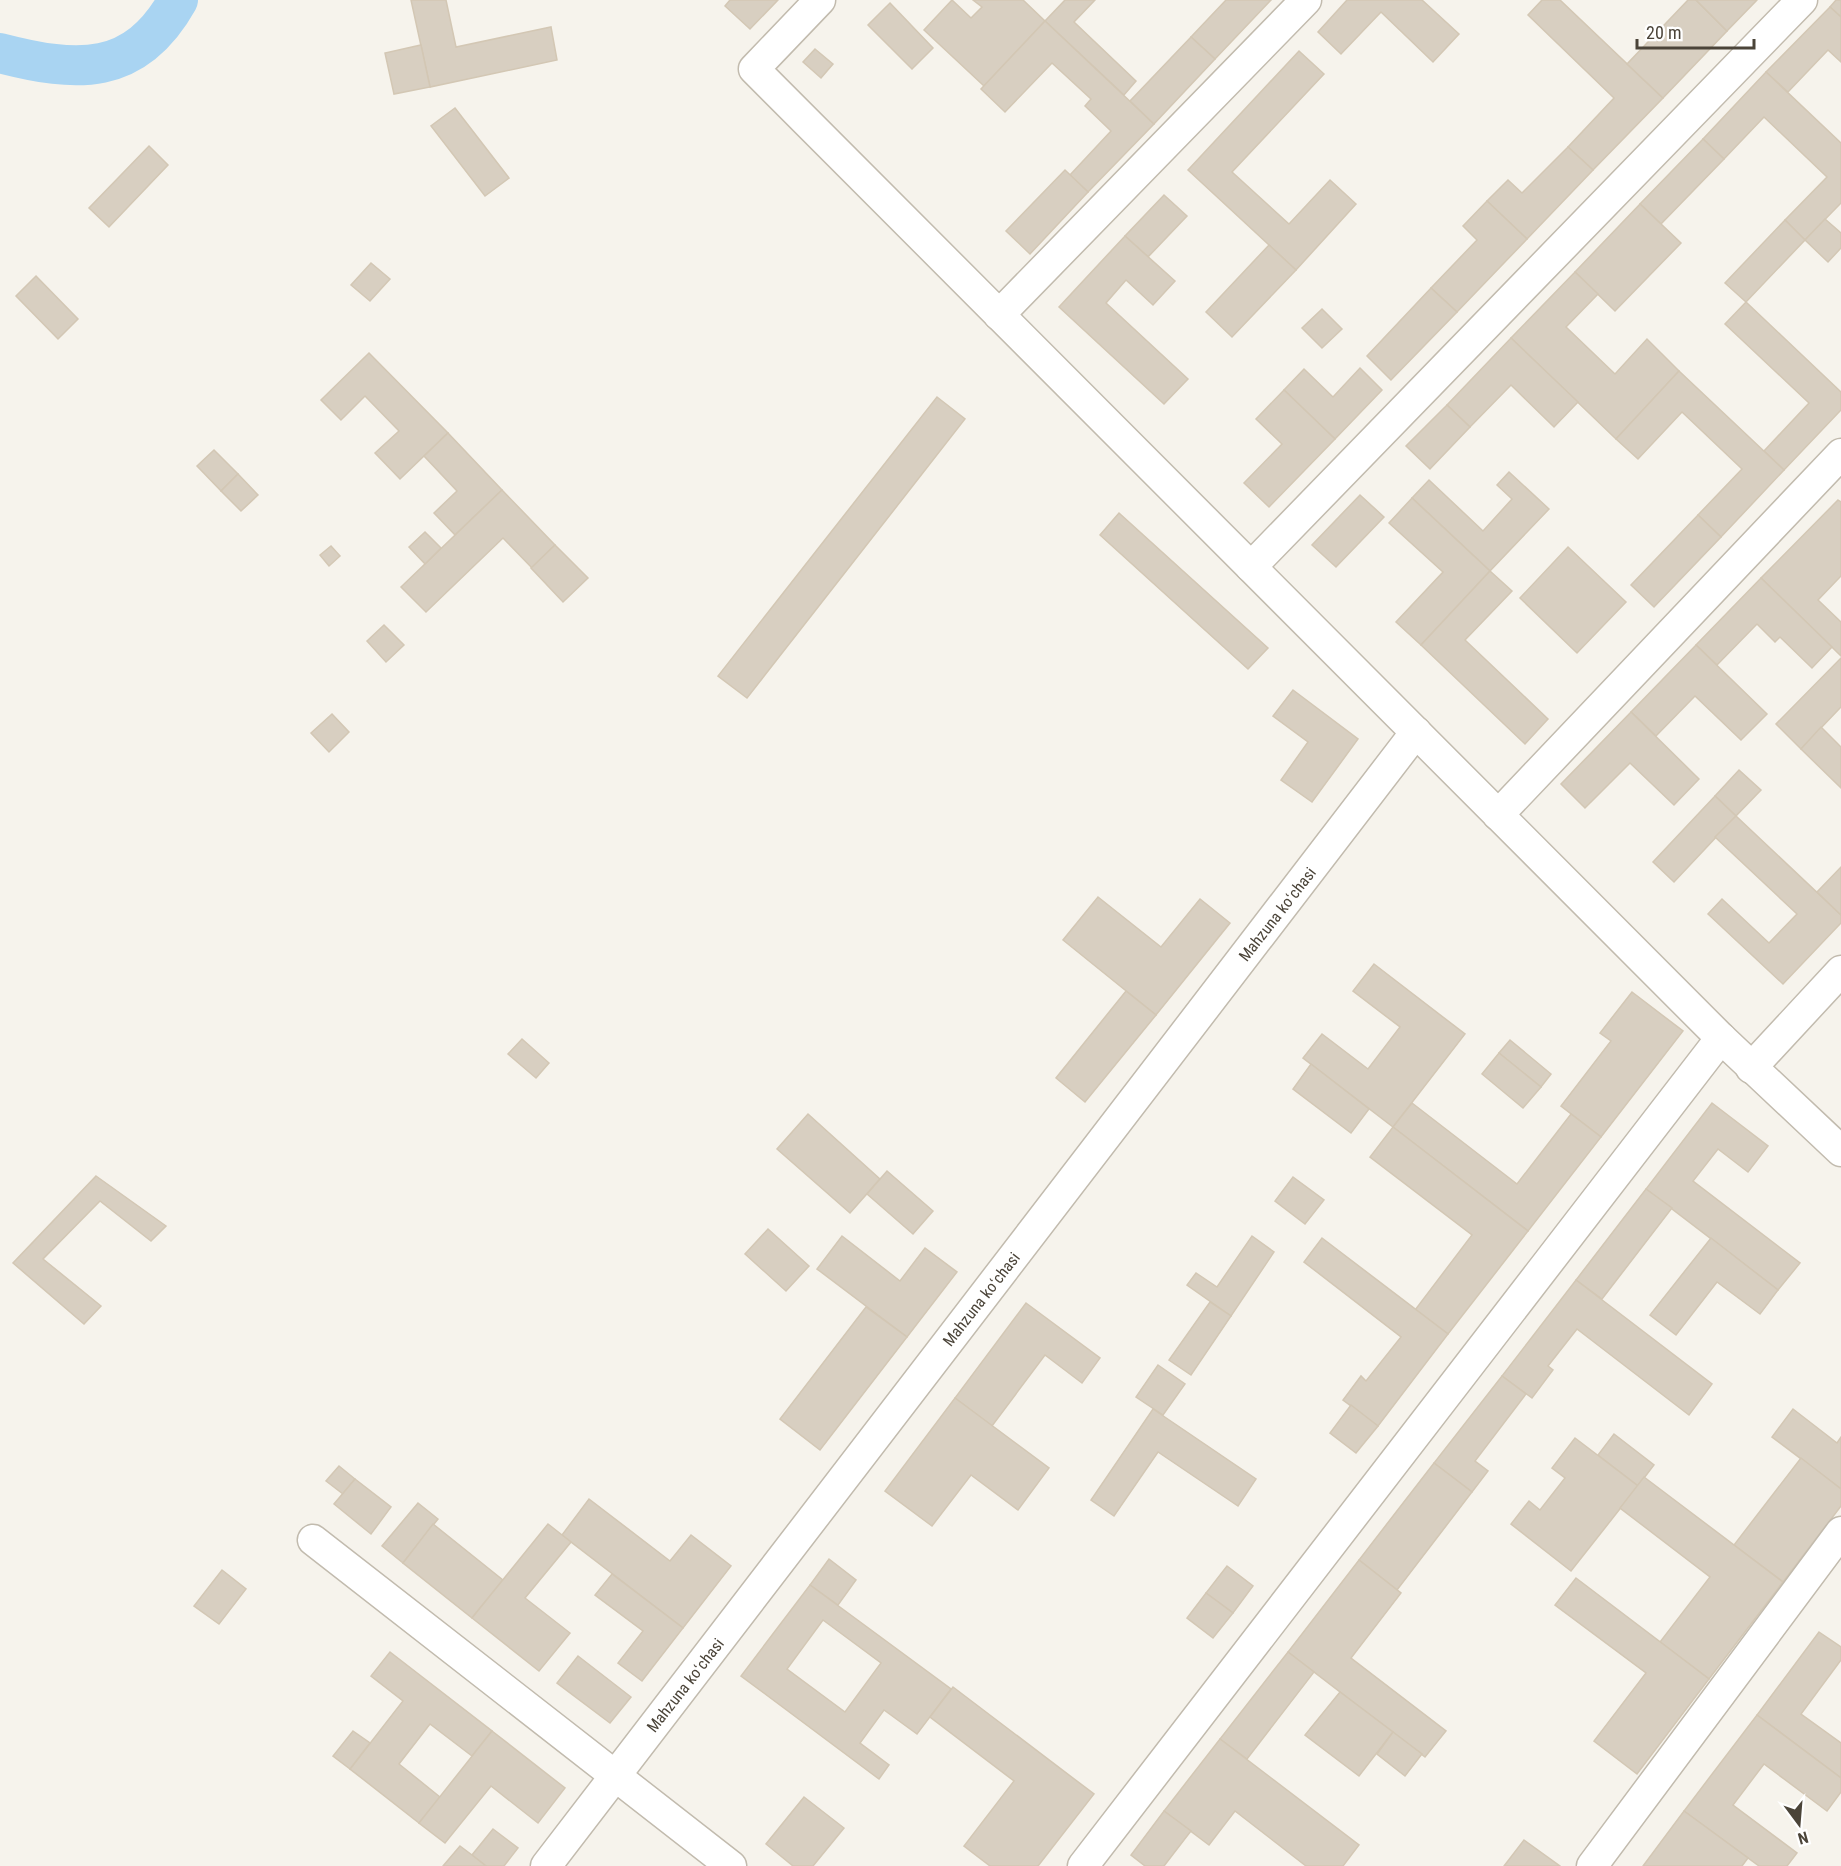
<svg xmlns="http://www.w3.org/2000/svg" width="1841" height="1866" font-family="'Roboto Condensed',sans-serif">
	<rect width="100%" height="100%" fill="#f6f3ec"/>
	<g fill="none" stroke-linecap="round" stroke-linejoin="round">
		<path stroke="#a9d4f2" stroke-width="40" d="M0,53C77,73 135,77 178,0"/>
	</g>
	<g fill="#d8cfc1" stroke="#d3c7b4" stroke-width="1.5" fill-rule="evenodd">
		<polygon points="411,0 446,0 456,47 551,27 557,60 430,87"/>
		<polygon points="730,0 778,0 750,29 725,6"/>
		<polygon points="952,0 971,18 982,7 973,0 1023,0 1045,21 984,86 924,30"/>
		<polygon points="1065,0 1095,0 1074,22 1136,81 1124,95 1045,21"/>
		<polygon points="1226,0 1271,0 1215,59 1191,37"/>
		<polygon points="1347,0 1422,0 1459,34 1433,62 1381,12 1341,54 1318,32"/>
		<polygon points="1542,0 1560,0 1663,98 1593,170 1568,147 1614,98 1528,15"/>
		<polygon points="1688,0 1696,0 1727,31 1663,98 1627,64"/>
		<polygon points="1696,0 1757,0 1727,31"/>
		<polygon points="1836,0 1841,0 1841,17 1830,7"/>
		<polygon points="890,3 933,48 912,69 868,25"/>
		<polygon points="1830,7 1841,17 1841,62 1828,50 1788,92 1766,72"/>
		<polygon points="1045,21 1154,124 1088,192 1070,175 1111,131 1085,106 1091,99 1052,63 1005,112 981,89"/>
		<polygon points="1191,37 1215,59 1154,124 1130,101"/>
		<polygon points="421,45 430,87 394,94 385,53"/>
		<polygon points="815,49 833,64 821,78 803,62"/>
		<polygon points="1299,51 1324,74 1232,172 1289,224 1330,180 1356,204 1296,270 1188,170"/>
		<polygon points="1766,72 1841,143 1841,203 1805,240 1785,220 1827,177 1764,117 1724,159 1703,139"/>
		<polygon points="455,108 509,178 485,196 431,126"/>
		<polygon points="1703,139 1724,159 1661,224 1640,204"/>
		<polygon points="149,146 168,165 109,227 89,208"/>
		<polygon points="1568,147 1593,170 1527,239 1487,201 1508,180 1522,193"/>
		<polygon points="1065,170 1088,192 1030,254 1006,231"/>
		<polygon points="1164,195 1187,216 1148,257 1125,236"/>
		<polygon points="1487,201 1527,239 1457,312 1431,288 1477,240 1463,226"/>
		<polygon points="1640,204 1681,243 1615,311 1575,272"/>
		<polygon points="1825,219 1841,233 1841,248 1828,262 1805,240"/>
		<polygon points="1785,220 1805,240 1746,302 1725,283"/>
		<polygon points="1125,236 1175,281 1153,305 1126,280 1106,303 1188,379 1164,404 1059,307"/>
		<polygon points="1269,245 1296,270 1232,337 1206,312"/>
		<polygon points="371,263 390,279 370,301 351,285"/>
		<polygon points="1575,272 1598,294 1566,327 1615,374 1647,339 1679,371 1616,439 1511,338"/>
		<polygon points="36,276 78,319 58,339 16,296"/>
		<polygon points="1431,288 1457,312 1391,380 1367,356"/>
		<polygon points="1746,302 1841,392 1841,410 1784,470 1764,451 1809,403 1725,324"/>
		<polygon points="1322,309 1342,329 1322,348 1302,328"/>
		<polygon points="1511,338 1578,402 1554,427 1511,385 1470,427 1447,405"/>
		<polygon points="369,353 448,433 400,479 375,453 399,431 365,396 341,420 321,400"/>
		<polygon points="1360,368 1382,390 1335,439 1284,390 1304,369 1333,397"/>
		<polygon points="1679,371 1784,470 1721,537 1698,515 1742,469 1682,412 1638,459 1616,439"/>
		<polygon points="1284,390 1335,439 1269,507 1244,483 1282,444 1256,419"/>
		<polygon points="937,397 965,419 747,698 718,676"/>
		<polygon points="1447,405 1470,427 1430,469 1406,446"/>
		<polygon points="448,433 502,490 455,535 434,513 457,491 424,456"/>
		<polygon points="214,450 238,474 221,491 197,466"/>
		<polygon points="1509,472 1549,509 1490,571 1412,498 1429,480 1483,531 1512,499 1497,485"/>
		<polygon points="238,474 258,495 241,511 221,491"/>
		<polygon points="502,490 555,545 532,568 503,538 426,612 401,587"/>
		<polygon points="1360,495 1384,517 1336,567 1312,545"/>
		<polygon points="1412,498 1490,571 1421,645 1396,622 1443,572 1389,523"/>
		<polygon points="1838,500 1841,502 1841,576 1818,600 1841,622 1841,656 1761,578"/>
		<polygon points="1119,513 1268,648 1248,669 1100,535"/>
		<polygon points="1698,515 1721,537 1654,607 1631,585"/>
		<polygon points="425,532 441,548 425,564 409,547"/>
		<polygon points="555,545 588,578 563,602 531,568"/>
		<polygon points="331,546 340,556 329,566 320,555"/>
		<polygon points="1568,547 1626,602 1577,653 1520,598"/>
		<polygon points="1490,571 1512,591 1465,640 1548,719 1525,744 1421,645"/>
		<polygon points="1761,578 1832,647 1812,668 1780,637 1775,642 1757,624 1717,665 1696,645"/>
		<polygon points="384,625 404,645 386,662 367,641"/>
		<polygon points="1696,645 1767,714 1741,740 1695,696 1656,736 1631,712"/>
		<polygon points="1841,658 1841,707 1801,749 1776,724"/>
		<polygon points="1293,690 1358,739 1312,802 1281,780 1308,742 1273,716"/>
		<polygon points="1631,712 1699,779 1674,805 1630,763 1585,808 1561,784"/>
		<polygon points="332,714 349,732 329,752 311,733"/>
		<polygon points="1821,727 1841,747 1841,788 1801,749"/>
		<polygon points="1739,770 1761,790 1736,816 1715,796"/>
		<polygon points="1715,796 1736,816 1674,882 1653,862"/>
		<polygon points="1736,816 1841,915 1841,923 1783,984 1708,914 1722,899 1769,943 1797,914 1715,837"/>
		<polygon points="1841,867 1841,915 1817,892"/>
		<polygon points="1098,897 1161,947 1200,899 1230,923 1156,1015 1063,940"/>
		<polygon points="1374,964 1465,1034 1393,1127 1303,1058 1322,1034 1368,1069 1400,1027 1353,991"/>
		<polygon points="1126,991 1156,1015 1085,1102 1056,1078"/>
		<polygon points="1632,992 1683,1031 1601,1137 1561,1106 1611,1041 1600,1033"/>
		<polygon points="522,1039 549,1063 536,1078 508,1054"/>
		<polygon points="1510,1040 1551,1074 1541,1087 1499,1053"/>
		<polygon points="1499,1053 1541,1087 1523,1108 1482,1074"/>
		<polygon points="1311,1064 1369,1109 1351,1133 1293,1089"/>
		<polygon points="1412,1103 1517,1184 1571,1114 1601,1137 1528,1231 1393,1127"/>
		<polygon points="1712,1103 1768,1146 1748,1172 1718,1149 1693,1181 1800,1263 1778,1290 1646,1189"/>
		<polygon points="808,1114 880,1179 850,1213 777,1149"/>
		<polygon points="1393,1127 1528,1231 1448,1334 1415,1310 1472,1235 1370,1157"/>
		<polygon points="887,1171 933,1211 913,1234 867,1194"/>
		<polygon points="96,1176 166,1226 151,1241 100,1201 43,1259 101,1306 84,1324 13,1263"/>
		<polygon points="1293,1177 1324,1200 1305,1224 1275,1201"/>
		<polygon points="1646,1189 1672,1208 1602,1299 1576,1280"/>
		<polygon points="768,1229 809,1266 786,1291 745,1254"/>
		<polygon points="842,1236 900,1281 925,1248 957,1272 907,1337 817,1269"/>
		<polygon points="1252,1236 1274,1252 1231,1316 1187,1285 1196,1273 1217,1287"/>
		<polygon points="1322,1238 1448,1334 1378,1426 1343,1400 1361,1376 1366,1381 1401,1337 1304,1262"/>
		<polygon points="1711,1238 1778,1290 1760,1314 1717,1282 1676,1335 1650,1315"/>
		<polygon points="1576,1280 1712,1384 1689,1415 1577,1329 1548,1366 1553,1370 1532,1398 1502,1376"/>
		<polygon points="1210,1302 1231,1316 1191,1375 1169,1360"/>
		<polygon points="1026,1303 1100,1358 1082,1383 1045,1355 992,1426 955,1398"/>
		<polygon points="866,1307 907,1337 820,1450 780,1419"/>
		<polygon points="1158,1365 1185,1384 1163,1415 1136,1397"/>
		<polygon points="1502,1376 1526,1394 1475,1461 1488,1471 1472,1492 1434,1463"/>
		<polygon points="955,1398 1049,1468 1018,1510 971,1475 932,1526 885,1491"/>
		<polygon points="1351,1405 1378,1426 1356,1453 1330,1433"/>
		<polygon points="1153,1409 1256,1479 1238,1506 1158,1452 1114,1516 1091,1500"/>
		<polygon points="1793,1409 1837,1443 1841,1437 1841,1489 1772,1437"/>
		<polygon points="1614,1434 1654,1465 1638,1486 1598,1455"/>
		<polygon points="1575,1438 1638,1486 1571,1571 1511,1524 1529,1501 1540,1510 1565,1478 1552,1468"/>
		<polygon points="1801,1458 1841,1489 1841,1506 1783,1582 1734,1545"/>
		<polygon points="1434,1463 1472,1492 1397,1590 1359,1560"/>
		<polygon points="339,1466 355,1479 343,1494 326,1481"/>
		<polygon points="1644,1477 1783,1582 1709,1679 1660,1642 1710,1577 1620,1508"/>
		<polygon points="355,1479 391,1507 371,1534 334,1504"/>
		<polygon points="589,1499 670,1561 691,1535 731,1566 683,1628 562,1535"/>
		<polygon points="418,1503 438,1519 403,1563 382,1546"/>
		<polygon points="433,1524 503,1580 472,1618 403,1563"/>
		<polygon points="548,1524 571,1542 525,1598 570,1633 539,1671 472,1618"/>
		<polygon points="829,1559 856,1580 838,1605 810,1585"/>
		<polygon points="1359,1560 1401,1593 1351,1658 1446,1731 1425,1757 1288,1652"/>
		<polygon points="1227,1566 1253,1586 1233,1613 1206,1593"/>
		<polygon points="222,1570 246,1589 219,1624 194,1606"/>
		<polygon points="612,1574 683,1628 642,1681 618,1663 643,1631 595,1595"/>
		<polygon points="1576,1578 1709,1679 1637,1774 1594,1741 1646,1673 1555,1605"/>
		<path d="M810,1585L951,1689L917,1734L884,1710L860,1743L889,1765L879,1779L741,1676ZM823,1620L881,1663L845,1712L787,1669Z"/>
		<polygon points="1206,1593 1233,1613 1213,1638 1187,1618"/>
		<polygon points="1819,1632 1841,1647 1841,1660 1801,1714 1841,1743 1841,1778 1757,1715"/>
		<polygon points="390,1652 492,1731 472,1756 430,1724 399,1764 440,1797 419,1823 350,1769 403,1701 371,1676"/>
		<polygon points="1288,1652 1314,1672 1247,1759 1220,1739"/>
		<polygon points="578,1656 631,1697 610,1723 557,1683"/>
		<polygon points="953,1687 1094,1794 1038,1866 990,1866 964,1846 1014,1781 930,1717"/>
		<polygon points="1340,1692 1393,1732 1359,1776 1305,1735"/>
		<polygon points="1757,1715 1841,1778 1841,1792 1827,1811 1764,1764 1733,1805 1797,1853 1787,1866 1759,1866 1684,1811"/>
		<polygon points="353,1731 370,1743 350,1769 333,1756"/>
		<polygon points="492,1731 565,1788 538,1823 491,1786 445,1843 419,1823"/>
		<polygon points="1393,1732 1422,1754 1405,1776 1377,1754"/>
		<polygon points="1220,1739 1359,1845 1343,1866 1306,1866 1235,1811 1209,1845 1164,1811"/>
		<polygon points="804,1797 844,1828 813,1866 793,1866 766,1844"/>
		<polygon points="1164,1811 1191,1831 1164,1866 1145,1866 1131,1855"/>
		<polygon points="1684,1811 1748,1858 1742,1866 1643,1866"/>
		<polygon points="493,1829 518,1848 504,1866 486,1866 472,1855"/>
		<polygon points="1524,1840 1560,1866 1504,1866"/>
		<polygon points="460,1846 472,1855 486,1866 443,1866"/>
	</g>
	<g fill="none" stroke-linecap="round" stroke-linejoin="round">
		<g stroke="#c2bbae" stroke-width="33">
			<g id="street">
				<polyline points="820,0 754,69 1721,1038 1841,1151"/>
				<polyline points="999,315 1306,0"/>
				<polyline points="1251,567 1802,0"/>
				<polyline points="1498,815 1841,454"/>
				<polyline points="1751,1068 1841,971"/>
				<polyline points="313,1540 731,1866"/>
				<polyline points="546,1866 1416,732"/>
				<polyline points="1083,1866 1721,1038"/>
				<polyline points="1592,1866 1841,1532"/>
			</g>
		</g>
		<use href="#street" stroke="#fff" stroke-width="30"/>
	</g>
	<g text-anchor="middle" stroke-width="4.5" stroke-linejoin="round" paint-order="stroke">
		<g font-size="16" fill="#4b4439" stroke="#fff">
			<text transform="translate(1277 914) rotate(-52)" y="6">Mahzuna koʻchasi</text>
			<text transform="translate(981 1299) rotate(-52)" y="6">Mahzuna koʻchasi</text>
			<text transform="translate(685 1685) rotate(-52)" y="6">Mahzuna koʻchasi</text>
		</g>
	</g>
	<g transform="translate(1799 1824) rotate(164)" stroke="#ffffff" stroke-width="4.5" paint-order="stroke">
	<path d="M0-4.5L10 22L0 15L-10 22Z" fill="#4b4439"/>
	<text y="-9" font-size="16" font-weight="bold" text-anchor="middle" fill="#4b4439">N</text>
	</g>
	<path d="M1637 39v9h117v-9" fill="none" stroke="#4b4439" stroke-width="3"/>
	<text x="1646" y="39" font-size="18" fill="#4b4439" stroke="#ffffff" stroke-width="4.5" paint-order="stroke">20 m</text>
</svg>
